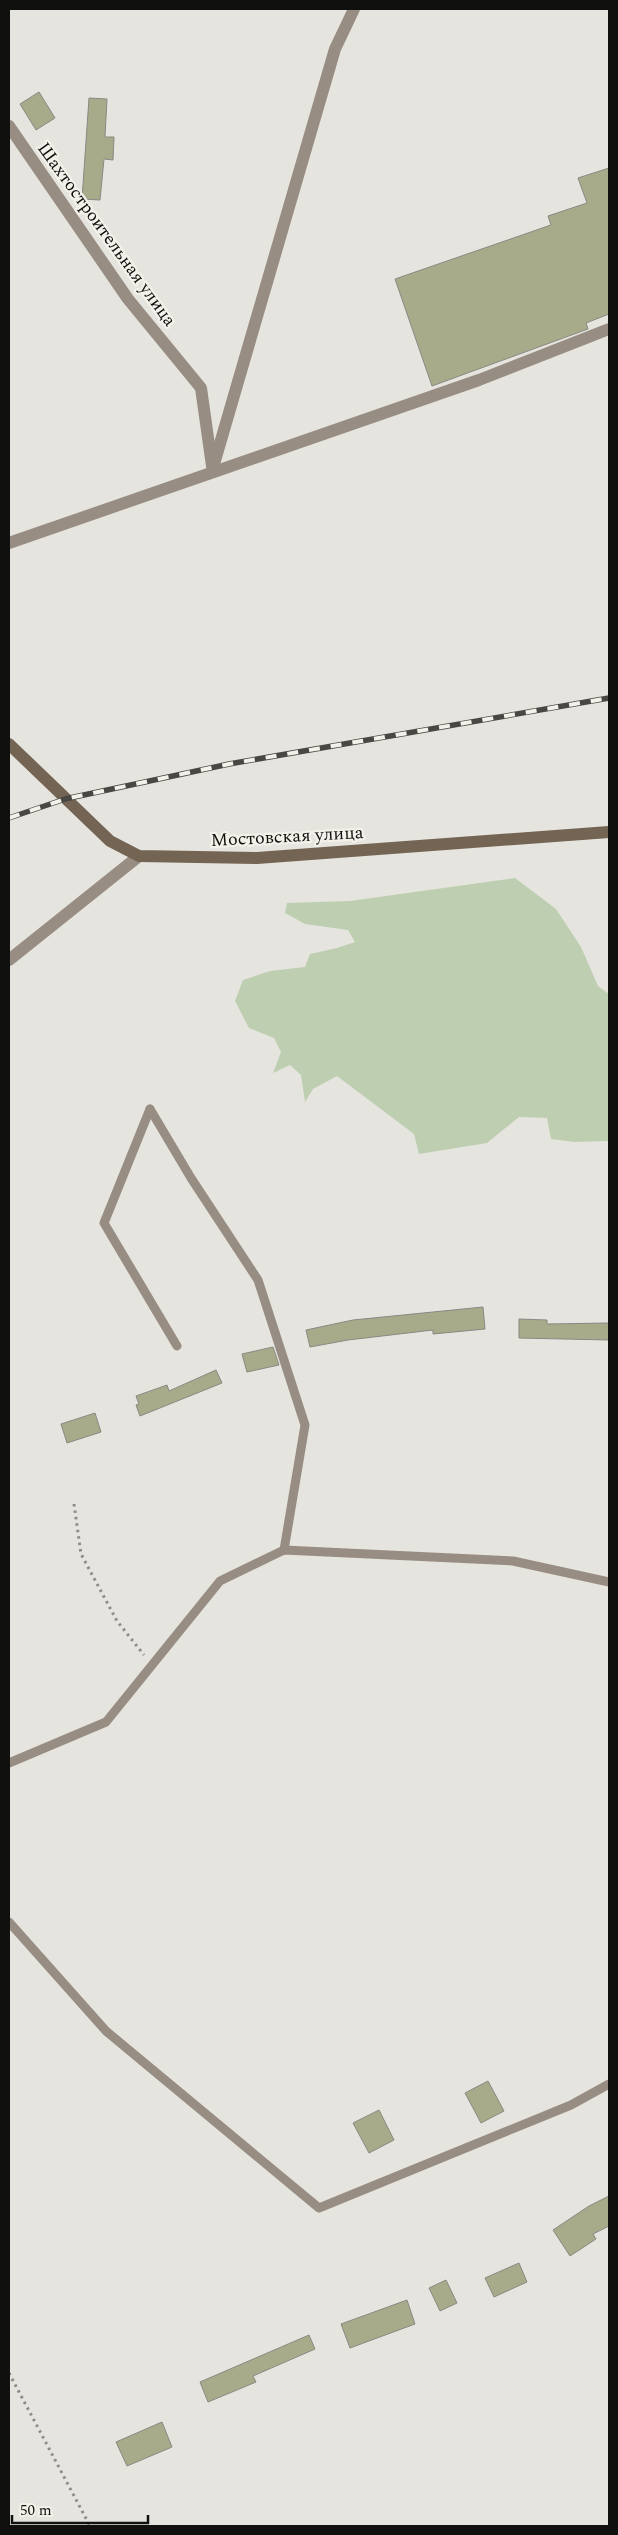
<svg xmlns="http://www.w3.org/2000/svg" width="618" height="2535" font-family="Spectral,serif">
	<rect width="100%" height="100%" fill="#e6e4de"/>
	<polygon fill="#becfb1" points="515,878 556,909 581,947 598,986 609,994 609,1141 574,1142 551,1139 547,1118 519,1117 487,1143 419,1154 414,1134 337,1076 313,1089 305,1102 301,1075 290,1065 273,1073 281,1052 274,1038 249,1028 235,1001 243,980 270,971 305,967 310,954 337,948 355,942 348,930 305,924 285,913 287,903 350,901"/>
	<g fill="#a8ab8a" stroke="#888983">
		<polygon points="39,92 55,118 36,130 20,104"/>
		<polygon points="89,98 107,99 105,137 114,137 113,160 104,159 100,200 82,199"/>
		<polygon points="609,168 609,314 586,323 588,329 432,386 395,279 551,225 548,216 587,203 578,178"/>
		<polygon points="483,1307 485,1329 433,1334 433,1330 348,1340 310,1347 306,1330 353,1320"/>
		<polygon points="519,1319 547,1320 547,1324 609,1323 609,1340 519,1338"/>
		<polygon points="273,1347 279,1365 247,1372 242,1354"/>
		<polygon points="216,1370 222,1383 140,1416 136,1405 139,1404 136,1396 167,1385 169,1391"/>
		<polygon points="95,1413 101,1432 67,1443 61,1424"/>
		<polygon points="488,2081 504,2111 481,2123 465,2093"/>
		<polygon points="379,2110 394,2140 369,2153 353,2123"/>
		<polygon points="609,2196 609,2226 593,2234 596,2239 570,2256 553,2230 589,2206"/>
		<polygon points="519,2263 527,2282 494,2297 485,2278"/>
		<polygon points="446,2280 457,2303 440,2311 429,2288"/>
		<polygon points="407,2300 415,2324 350,2348 341,2324"/>
		<polygon points="309,2335 315,2349 253,2376 256,2382 208,2402 200,2382"/>
		<polygon points="162,2422 172,2447 127,2466 116,2442"/>
	</g>
	<g fill="none" stroke-linecap="round" stroke-linejoin="round">
		<g stroke="#8d8c87" stroke-width="3" stroke-dasharray="2.5 4" stroke-linecap="butt">
			<polyline points="74,1504 81,1554 117,1621 144,1655"/>
			<polyline points="9,2373 90,2526"/>
		</g>
		<g stroke="#988d82" stroke-width="9">
			<polyline points="150,1109 191,1178 258,1280 305,1425 284,1550"/>
			<polyline points="150,1109 104,1223 177,1346"/>
			<polyline points="9,1763 106,1722 220,1581 284,1550 513,1561 609,1582"/>
			<polyline points="9,1922 106,2031 319,2208 571,2105 609,2084"/>
		</g>
		<g stroke="#988d82" stroke-width="12">
			<polyline points="9,126 128,299 201,388 212,466"/>
			<polyline points="212,471 335,49 354,9"/>
			<polyline points="9,543 479,380 609,329"/>
			<polyline points="9,960 139,856"/>
		</g>
		<polyline stroke="#736454" stroke-width="12" points="9,744 110,841 139,856 257,858 609,832"/>
		<g stroke="#484744" stroke-width="5.5">
			<polyline id="rail" points="9,818 65,799 229,764 609,698"/>
		</g>
		<use href="#rail" stroke="#f4f1eb" stroke-width="4" stroke-dasharray="11" stroke-linecap="butt"/>
	</g>
	<g text-anchor="middle" stroke-width="4.5" stroke-linejoin="round" paint-order="stroke">
		<g font-size="18" fill="#10100e" stroke="#f4f1eb">
			<text transform="translate(107 234) rotate(54)" y="6">Шахтостроительная улица</text>
			<text transform="translate(287 836) rotate(-3)" y="6">Мостовская улица</text>
		</g>
	</g>
	<rect width="618" height="2535" fill="none" stroke="#10100e" stroke-width="20"/>
	<path d="M12 2515v8h136v-8" fill="none" stroke="#10100e" stroke-width="2.5"/>
	<text x="20" y="2515" font-size="15" fill="#10100e" stroke="#f4f1eb" stroke-width="4" paint-order="stroke">50 m</text>
</svg>
